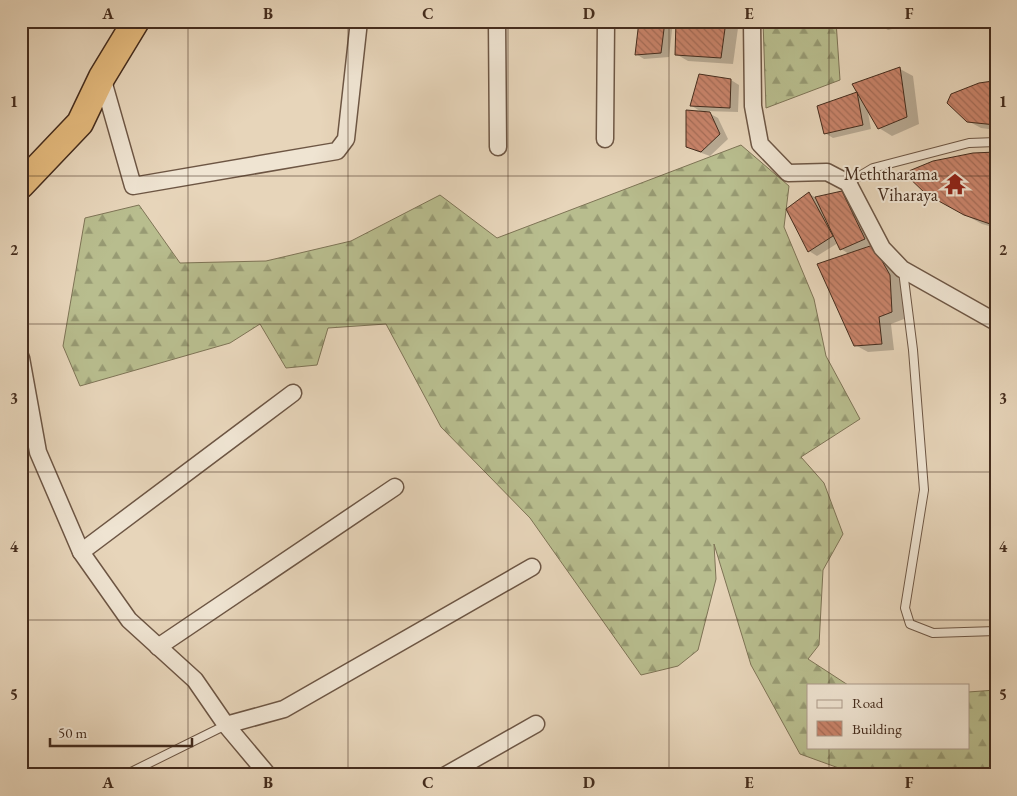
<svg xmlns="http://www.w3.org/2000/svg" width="1017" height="796" font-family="'EB Garamond',serif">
	<defs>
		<pattern id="forest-firs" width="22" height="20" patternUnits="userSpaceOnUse" patternTransform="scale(1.25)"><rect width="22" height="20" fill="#b8bd8e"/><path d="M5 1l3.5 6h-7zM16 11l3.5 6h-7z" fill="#979a73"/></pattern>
		<pattern id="building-back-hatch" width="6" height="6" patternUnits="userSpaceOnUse" patternTransform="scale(1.25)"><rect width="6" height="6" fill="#c9846b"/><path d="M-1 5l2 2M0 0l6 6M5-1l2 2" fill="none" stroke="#a56c57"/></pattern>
	</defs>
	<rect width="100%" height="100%" fill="#e7d5ba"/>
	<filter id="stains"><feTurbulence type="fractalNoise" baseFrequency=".004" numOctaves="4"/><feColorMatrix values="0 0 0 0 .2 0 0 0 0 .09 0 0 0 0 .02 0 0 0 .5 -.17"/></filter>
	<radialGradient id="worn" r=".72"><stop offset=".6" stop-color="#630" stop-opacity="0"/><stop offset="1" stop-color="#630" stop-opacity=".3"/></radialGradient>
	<g fill="url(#forest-firs)" stroke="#7e7456">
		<polygon points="763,21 836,21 840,80 766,108"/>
		<polygon points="741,145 789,186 784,227 814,299 826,356 860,419 801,457 824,483 843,534 823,570 819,645 808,659 848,685 808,685 808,747 968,747 968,692 996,690 996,775 858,775 800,754 751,665 714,544 716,579 698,650 678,666 641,675 530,518 441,427 386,324 328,328 317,365 286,368 260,324 230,343 80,386 63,346 85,218 139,205 180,263 266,261 351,241 440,195 497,238"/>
	</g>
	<g fill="#0003">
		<polygon points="641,21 673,21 669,57 644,59 636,54"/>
		<polygon points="677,21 739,21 733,64 688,61 676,54"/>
		<polygon points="876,21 924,21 888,30 876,23"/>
		<polygon points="900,69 913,76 919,124 892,136 879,128 867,107 871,129 833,138 825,133 857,94 861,96"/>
		<polygon points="731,80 739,85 738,112 705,111 718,118 728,139 710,156 696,151 687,146 703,113 692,106"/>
		<polygon points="996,81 996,130 981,128 968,121"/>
		<polygon points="996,153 996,228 982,224 944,203"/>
		<polygon points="842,192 850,197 873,244 866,247 866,249 885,254 902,284 904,319 891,324 894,350 868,352 855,345 849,254 841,249 838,243 817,256 809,251 809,194 817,198"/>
	</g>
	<g fill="url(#building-back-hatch)" stroke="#442c1d">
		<polygon points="639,21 665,21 661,53 635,55"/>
		<polygon points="676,21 726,21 721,58 675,55"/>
		<polygon points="900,67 907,117 878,129 852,84"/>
		<polygon points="699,74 731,79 730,108 690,106"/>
		<polygon points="996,79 996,125 967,122 947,103 951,94 979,83 993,81"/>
		<polygon points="857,92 863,125 824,134 817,106"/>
		<polygon points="686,110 710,112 720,134 701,152 686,147"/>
		<polygon points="996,152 996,226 964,215 926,194 904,173 933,161 973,153"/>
		<polygon points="842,191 865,239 840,250 815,197"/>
		<polygon points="809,192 833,236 808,252 786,209"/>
		<polygon points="873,245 890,275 892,312 879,317 882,344 854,346 817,264"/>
	</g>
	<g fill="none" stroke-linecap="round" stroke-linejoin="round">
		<g stroke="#6d5644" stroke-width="10">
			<g id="service">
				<polyline points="848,183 873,168 969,143 996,142"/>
				<polyline points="903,271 913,350 924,490 905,608 910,624 933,633 996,631"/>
				<polyline points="125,775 226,725"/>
			</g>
		</g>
		<g stroke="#6d5644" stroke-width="19">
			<g id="minor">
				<polyline points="497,21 498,147"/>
				<polyline points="752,21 753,106 760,144 788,173 827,172 848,183 882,248 902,269 996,322"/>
				<polyline points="102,77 133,186 337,151 346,139 359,21"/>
				<polyline points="605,139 606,21"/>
				<polyline points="21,358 38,452 81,552 129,620 195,680 226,725 268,775"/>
				<polyline points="81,552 293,393"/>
				<polyline points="158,647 395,487"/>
				<polyline points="226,725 284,709 532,567"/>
				<polyline points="446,775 536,724"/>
			</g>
		</g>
		<g stroke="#442c1d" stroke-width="29">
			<polyline id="trunk" points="21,185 80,123 102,77 136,21"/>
		</g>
		<use href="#service" stroke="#efe4d2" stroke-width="8"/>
		<use href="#minor" stroke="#efe4d2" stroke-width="16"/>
		<use href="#trunk" stroke="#e4ba7d" stroke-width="26"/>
	</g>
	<path fill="none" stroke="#442c1d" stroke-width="1" stroke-opacity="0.55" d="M188,21V775M348,21V775M508,21V775M669,21V775M829,21V685M21,176H996M21,324H996M21,472H996M21,620H996M829,747V775"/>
	<defs>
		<g id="temple-bare" transform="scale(1.725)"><path d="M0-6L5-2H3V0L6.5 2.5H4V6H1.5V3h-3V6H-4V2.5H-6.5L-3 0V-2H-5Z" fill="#8f2418" stroke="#efe4d2" stroke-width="2.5" paint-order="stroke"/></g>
	</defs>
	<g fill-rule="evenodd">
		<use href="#temple-bare" x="955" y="184"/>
	</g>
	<g text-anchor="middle" stroke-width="4" stroke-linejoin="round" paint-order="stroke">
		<g font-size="18" fill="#442c1d" stroke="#efe4d2" text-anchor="end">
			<text x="938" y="180">Meththarama<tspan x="938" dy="21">Viharaya</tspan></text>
		</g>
	</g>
	<rect width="1017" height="796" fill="none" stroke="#e7d5ba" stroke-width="55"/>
	<rect x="807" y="684" width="162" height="65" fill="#efe4d2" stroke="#ab9a8a"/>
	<rect x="817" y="700" width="25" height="8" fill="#efe4d2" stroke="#ab9a8a"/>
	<text x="852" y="708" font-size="15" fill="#442c1d">Road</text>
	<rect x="817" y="721" width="25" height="15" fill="url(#building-back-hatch)" stroke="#ab9a8a"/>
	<text x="852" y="734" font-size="15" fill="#442c1d">Building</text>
	<path d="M50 738v8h142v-8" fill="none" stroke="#442c1d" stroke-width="2.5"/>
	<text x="58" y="738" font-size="15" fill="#442c1d" stroke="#efe4d2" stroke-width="4" paint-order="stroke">50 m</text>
	<rect x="28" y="28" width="962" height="740" fill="none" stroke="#442c1d" stroke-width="2"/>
	<g font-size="16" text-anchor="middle" font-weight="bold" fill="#442c1d">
		<text x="108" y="19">A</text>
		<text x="268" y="19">B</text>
		<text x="428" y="19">C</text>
		<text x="589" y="19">D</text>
		<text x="749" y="19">E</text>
		<text x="909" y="19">F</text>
		<text x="14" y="107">1</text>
		<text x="1003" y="107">1</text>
		<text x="14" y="255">2</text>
		<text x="1003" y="255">2</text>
		<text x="14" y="404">3</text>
		<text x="1003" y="404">3</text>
		<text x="14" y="552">4</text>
		<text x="1003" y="552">4</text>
		<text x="14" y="700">5</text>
		<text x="1003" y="700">5</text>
		<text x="108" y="788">A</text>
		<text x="268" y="788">B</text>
		<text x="428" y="788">C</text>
		<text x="589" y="788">D</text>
		<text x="749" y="788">E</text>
		<text x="909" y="788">F</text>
	</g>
	<rect width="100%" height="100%" filter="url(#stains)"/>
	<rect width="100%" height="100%" fill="url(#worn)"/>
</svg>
